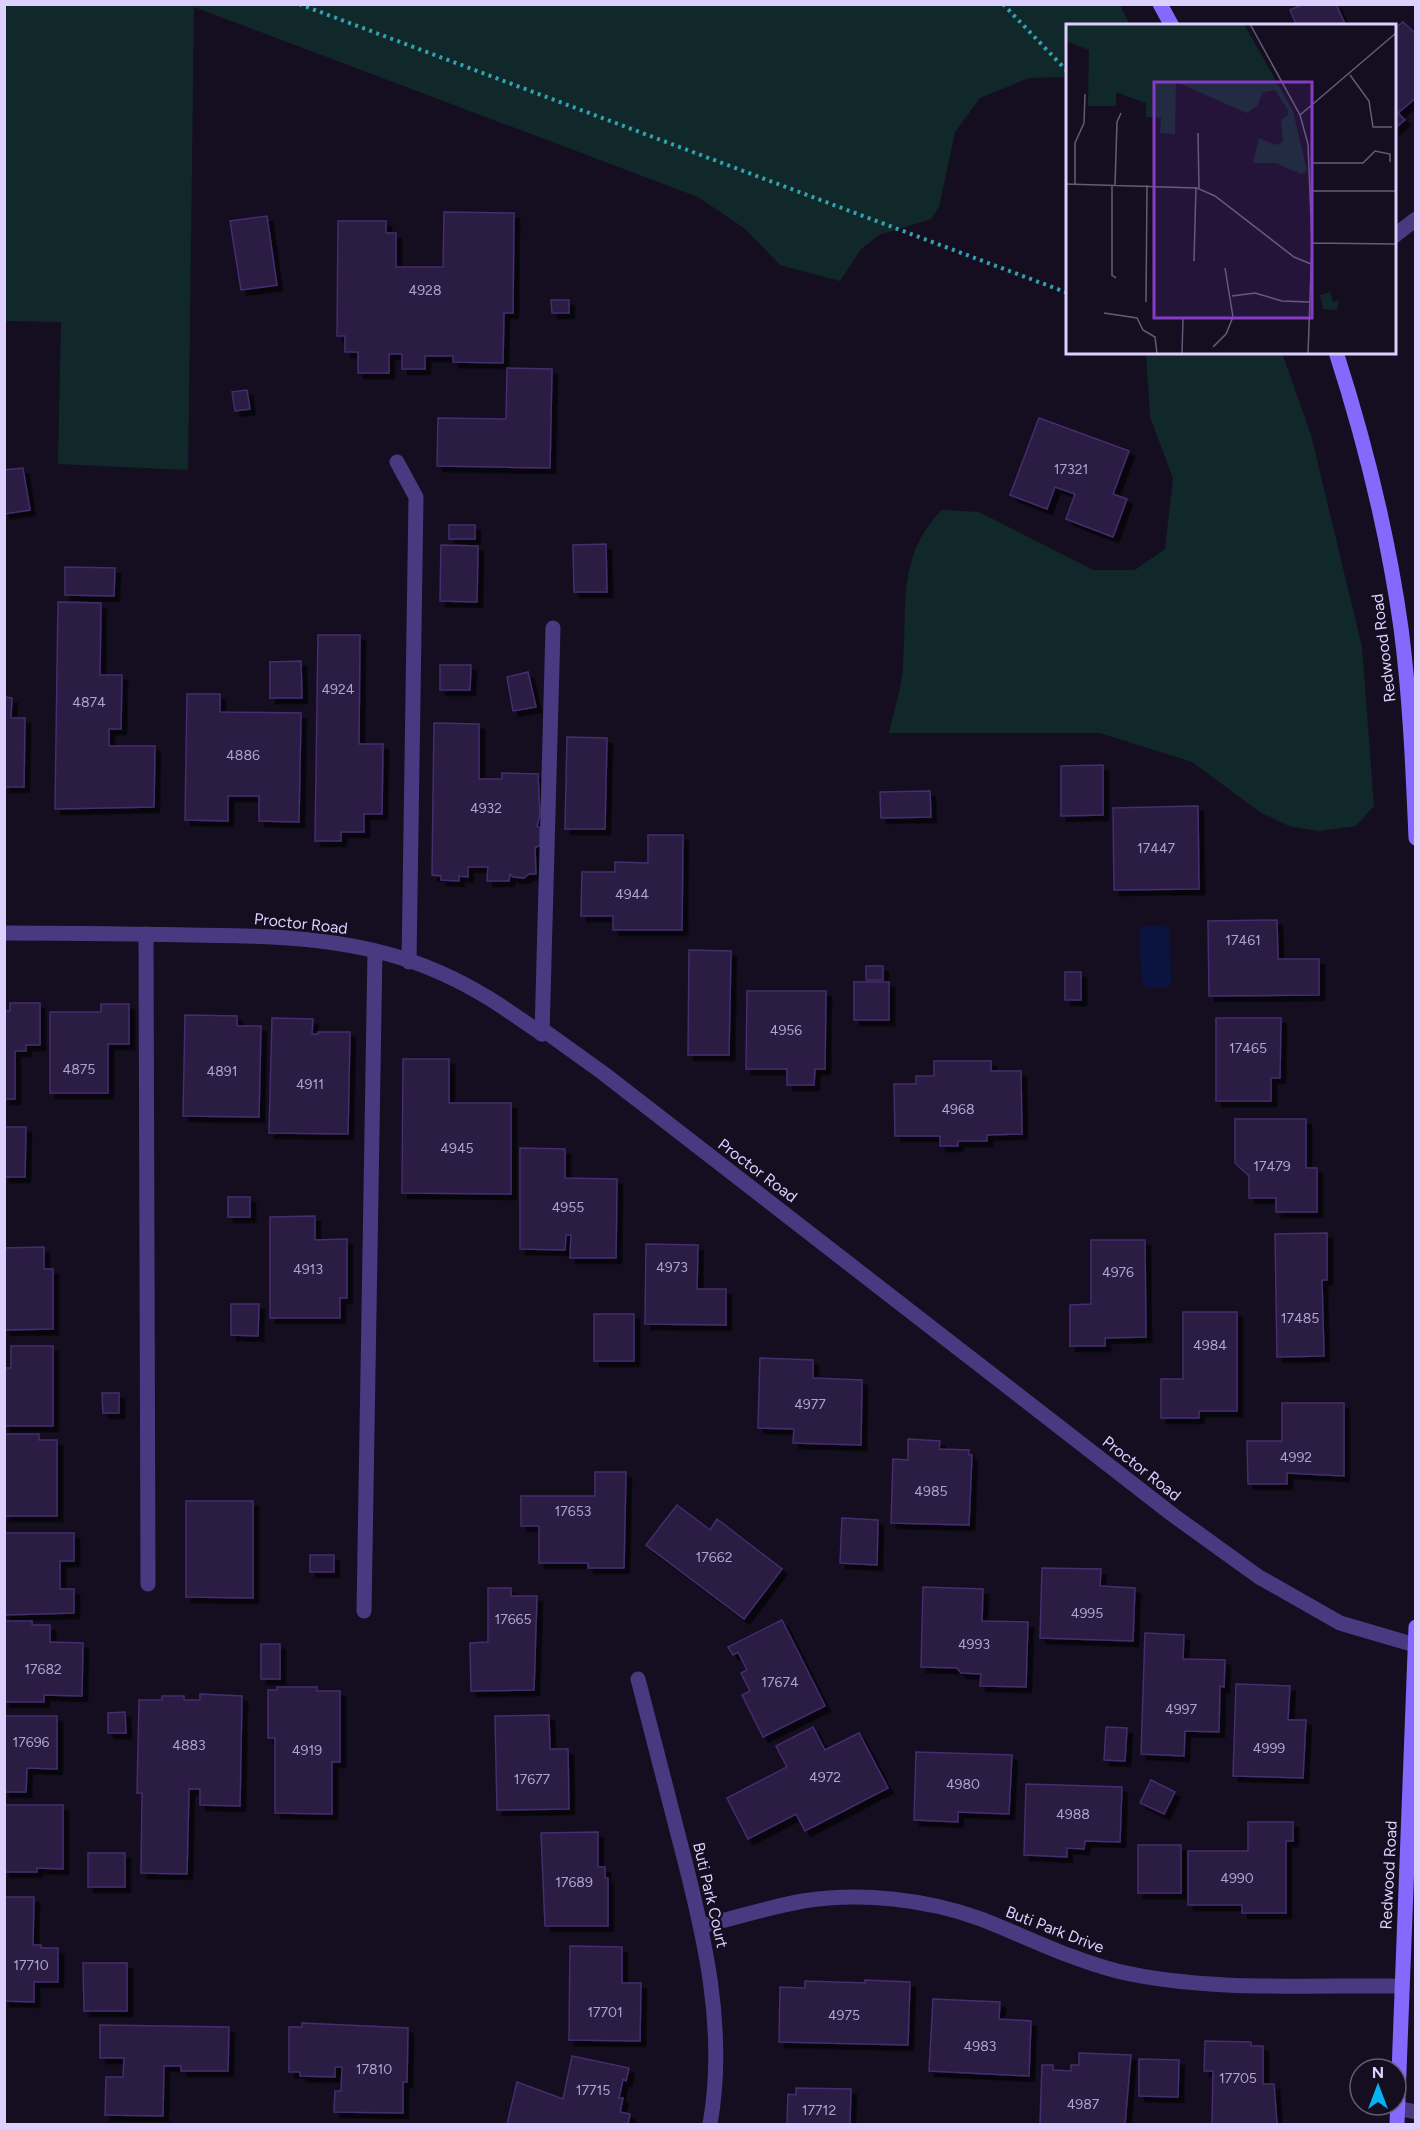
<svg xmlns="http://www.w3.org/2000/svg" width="1420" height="2129" font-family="Figtree,sans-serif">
	<defs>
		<filter id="shadow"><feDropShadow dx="5.5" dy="5.5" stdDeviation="0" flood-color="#0009"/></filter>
	</defs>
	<rect width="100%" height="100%" fill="#150e21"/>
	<g fill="#11282b">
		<polygon points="1120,5 1130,25 1068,26 1067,77 1029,78 980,98 955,132 939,207 931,219 879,235 861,249 840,281 780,265 744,228 698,197 194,7 188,470 58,464 61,322 5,321 5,5"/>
		<path d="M1146,353H1282L1311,435L1362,647L1374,806L1356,826L1319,831L1289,826L1260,812L1192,762L1100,733H889C894,711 902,687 903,665C908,607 896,556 942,510L979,512L1093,570H1135L1165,549L1173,478L1150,417Z"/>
	</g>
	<polygon fill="#0a143e" points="1165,925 1170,932 1171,983 1167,988 1147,988 1142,983 1139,930 1145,926"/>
	<g fill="#291a42" stroke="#452d6d" stroke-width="1.5" filter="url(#shadow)">
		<polygon points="1304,4 1336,4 1346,26 1297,26 1290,10"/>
		<polygon points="1403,22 1416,34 1416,98 1398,113 1405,120 1394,129 1394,29"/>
		<polygon points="444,212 514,213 513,313 504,313 503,363 453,362 453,356 425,356 425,369 402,369 402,354 389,354 389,373 358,373 358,352 345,352 345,336 337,336 338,221 386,221 386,233 396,233 396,267 443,267"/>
		<polygon points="267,216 277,285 241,290 230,221"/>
		<polygon points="551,300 569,300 569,313 552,313"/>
		<polygon points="507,368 552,369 550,468 437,466 438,418 506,419"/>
		<polygon points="247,390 250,409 235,411 232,392"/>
		<polygon points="1039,418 1129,451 1113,494 1127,499 1113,537 1066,519 1075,494 1055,487 1047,509 1010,495"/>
		<polygon points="23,468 30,510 4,514 4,470"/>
		<rect x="449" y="525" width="26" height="14"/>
		<polygon points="606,544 607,592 574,592 573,545"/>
		<polygon points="441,545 478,546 477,602 440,601"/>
		<polygon points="65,567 115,568 114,596 65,595"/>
		<polygon points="58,602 101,603 100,675 122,675 121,729 109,729 109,746 155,746 154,807 55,809"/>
		<polygon points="318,635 360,635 359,744 383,744 382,814 364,814 364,832 341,832 341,841 315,841"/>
		<polygon points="301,661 302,698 270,698 270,662"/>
		<polygon points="440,665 471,665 470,690 440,690"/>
		<polygon points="528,672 536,707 513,711 507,677"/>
		<polygon points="187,694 220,694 220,712 301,713 299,822 259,821 259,796 228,796 228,821 185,820"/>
		<polygon points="4,697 12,698 11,718 25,718 24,787 4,787"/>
		<polygon points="434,723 479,724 479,779 502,779 502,773 538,774 540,815 537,826 540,828 540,845 535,848 536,874 529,874 524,878 513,877 510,874 509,881 487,881 488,867 468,867 468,877 459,876 459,881 441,880 441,876 432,875"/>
		<polygon points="567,737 607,738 605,829 565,829"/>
		<polygon points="1103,765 1103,815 1061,816 1061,766"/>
		<polygon points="930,791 931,817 881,818 880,792"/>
		<polygon points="1198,806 1199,889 1114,890 1113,808"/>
		<polygon points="648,835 683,835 682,930 613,930 613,916 581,916 582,872 615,872 615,862 648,863"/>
		<polygon points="1277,920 1278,959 1319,959 1319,995 1209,996 1208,921"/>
		<polygon points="689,950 731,951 729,1055 688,1055"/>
		<rect x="866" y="966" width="17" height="14"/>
		<rect x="1065" y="972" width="16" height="28"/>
		<rect x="854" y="982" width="35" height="38"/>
		<polygon points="747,991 826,991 825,1069 815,1069 814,1085 787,1085 787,1069 746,1069"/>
		<polygon points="10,1003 40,1003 40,1045 26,1045 26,1051 15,1051 15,1099 4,1099 4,1011 10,1011"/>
		<polygon points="101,1004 129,1004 129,1044 108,1044 108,1093 50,1093 50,1012 101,1012"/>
		<polygon points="185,1015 237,1016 237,1026 261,1026 259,1117 183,1116"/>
		<polygon points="272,1018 313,1019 312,1034 318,1034 318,1032 350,1032 348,1134 269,1133"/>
		<polygon points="1216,1018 1281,1018 1280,1078 1271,1078 1271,1101 1216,1101"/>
		<polygon points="403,1059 449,1059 449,1103 511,1103 511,1194 402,1193"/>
		<polygon points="934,1061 991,1061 991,1071 1021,1071 1022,1134 987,1135 987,1141 958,1141 958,1146 940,1146 940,1136 895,1136 894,1084 916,1084 916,1076 934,1076"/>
		<polygon points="1235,1119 1306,1119 1306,1168 1317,1168 1317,1212 1276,1212 1276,1198 1249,1198 1249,1176 1235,1163"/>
		<polygon points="4,1127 26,1127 25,1177 4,1177"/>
		<polygon points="520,1148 565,1149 565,1178 617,1179 616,1258 570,1258 571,1235 566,1235 565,1250 520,1249"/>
		<rect x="228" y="1197" width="22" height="20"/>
		<polygon points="315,1216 315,1240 347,1239 347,1298 340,1298 340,1318 270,1318 270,1217"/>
		<polygon points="1327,1233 1327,1280 1322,1280 1324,1356 1277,1357 1275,1234"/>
		<polygon points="1091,1240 1145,1240 1146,1337 1105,1338 1105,1346 1070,1346 1070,1305 1091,1304"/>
		<polygon points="646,1244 698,1245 697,1289 726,1289 726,1325 645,1324"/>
		<polygon points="44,1247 44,1269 53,1269 53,1329 4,1330 4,1248"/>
		<polygon points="231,1304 259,1304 258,1336 231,1335"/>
		<polygon points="1183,1312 1237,1312 1237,1411 1199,1411 1199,1418 1161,1418 1161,1379 1183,1379"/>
		<rect x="594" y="1314" width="40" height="47"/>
		<polygon points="11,1346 53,1346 53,1426 4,1426 4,1368 11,1368"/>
		<polygon points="760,1358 813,1360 813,1378 862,1380 861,1445 793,1443 794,1429 758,1428"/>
		<polygon points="102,1393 119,1393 119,1413 103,1413"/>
		<polygon points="1282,1403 1344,1403 1344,1476 1287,1473 1287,1484 1248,1484 1247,1441 1282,1441"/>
		<polygon points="4,1434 39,1434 39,1440 57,1440 57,1516 4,1516"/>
		<polygon points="908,1439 940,1441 939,1449 969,1450 969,1455 972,1455 969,1525 891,1523 893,1459 908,1460"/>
		<polygon points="595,1472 626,1472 624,1568 588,1568 588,1563 539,1563 539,1526 521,1526 521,1496 595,1496"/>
		<polygon points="186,1501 253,1501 253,1598 186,1597"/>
		<polygon points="677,1505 710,1530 717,1519 782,1569 744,1619 646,1545"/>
		<polygon points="842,1518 878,1520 877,1565 840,1563"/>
		<polygon points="4,1533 74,1533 74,1561 60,1561 60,1589 74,1589 74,1613 4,1615"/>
		<rect x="310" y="1555" width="24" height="17"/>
		<polygon points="1042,1568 1101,1569 1100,1586 1135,1588 1133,1641 1040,1638"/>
		<polygon points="923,1587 983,1589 982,1621 1028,1622 1026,1687 980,1686 981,1674 961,1673 957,1668 921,1667"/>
		<polygon points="488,1588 511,1588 511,1596 537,1596 534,1690 471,1691 470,1643 488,1642"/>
		<polygon points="782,1620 825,1706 763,1737 742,1695 750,1691 741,1673 747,1670 738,1652 733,1655 728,1647"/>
		<polygon points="4,1621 32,1621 32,1625 50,1625 50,1642 83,1643 82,1696 44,1695 44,1702 4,1702"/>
		<polygon points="1145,1633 1184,1635 1183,1659 1225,1660 1224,1687 1220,1686 1219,1732 1185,1731 1184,1756 1141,1754"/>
		<rect x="261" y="1644" width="19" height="35"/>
		<polygon points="1236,1684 1290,1686 1288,1720 1306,1720 1303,1778 1233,1776"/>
		<polygon points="277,1687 317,1687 317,1691 340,1691 340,1762 332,1762 332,1814 275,1813 275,1738 268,1738 268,1690 277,1690"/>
		<polygon points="200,1694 242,1696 240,1806 200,1805 200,1789 189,1789 187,1874 141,1873 142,1793 137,1793 139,1700 162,1700 162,1696 184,1696 184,1700 200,1700"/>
		<polygon points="125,1712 126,1733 108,1733 108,1713"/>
		<polygon points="549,1715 550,1749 568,1749 569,1809 497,1810 495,1716"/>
		<polygon points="4,1716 57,1716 57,1769 27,1768 26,1792 4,1792"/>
		<polygon points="813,1727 825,1750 859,1733 888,1788 805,1831 796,1814 748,1839 727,1798 787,1767 776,1746"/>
		<polygon points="1106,1727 1127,1728 1125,1761 1104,1760"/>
		<polygon points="916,1752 1012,1755 1009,1814 958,1812 958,1822 914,1820"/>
		<polygon points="1151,1780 1175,1792 1164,1814 1140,1803"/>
		<polygon points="1026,1784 1122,1787 1120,1842 1085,1841 1084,1849 1067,1848 1067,1857 1024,1855"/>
		<polygon points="4,1805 63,1805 63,1869 37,1868 37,1872 4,1872"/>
		<polygon points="1248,1822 1293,1822 1293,1841 1286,1841 1286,1913 1242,1913 1242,1905 1188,1905 1188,1851 1248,1851"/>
		<polygon points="598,1832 598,1867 605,1867 605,1878 608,1878 608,1926 545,1926 541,1833"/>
		<rect x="1138" y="1845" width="43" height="48"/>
		<rect x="88" y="1853" width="37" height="34"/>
		<polygon points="4,1897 34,1897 33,1945 41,1945 41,1948 58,1948 58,1982 34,1982 34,2002 4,2001"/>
		<polygon points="570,1946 622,1947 622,1983 641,1983 640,2041 569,2040"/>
		<polygon points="83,1963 127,1963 127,2011 84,2011"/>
		<polygon points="865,1980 910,1982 908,2045 779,2042 780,1987 805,1988 805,1981 865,1983"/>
		<polygon points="933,1999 1000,2002 999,2019 1031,2021 1029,2076 929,2071"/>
		<polygon points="302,2023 408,2028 407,2082 403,2082 403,2113 334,2112 335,2091 341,2091 342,2067 335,2067 335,2077 300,2076 300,2072 289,2072 289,2027 302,2027"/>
		<polygon points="100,2025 229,2027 228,2071 181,2071 181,2066 164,2066 163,2116 105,2115 106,2077 123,2077 124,2058 100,2058"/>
		<polygon points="1205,2041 1251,2042 1251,2046 1263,2046 1263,2084 1274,2084 1277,2124 1212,2124 1213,2071 1204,2071"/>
		<polygon points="1079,2053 1131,2055 1125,2124 1040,2124 1042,2065 1053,2065 1053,2070 1071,2071 1071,2065 1079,2065"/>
		<polygon points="572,2056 629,2068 626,2081 623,2079 619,2098 623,2098 620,2112 630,2114 628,2124 507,2124 517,2082 563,2099"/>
		<polygon points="1139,2059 1179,2060 1178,2097 1139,2096"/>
		<polygon points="796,2088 851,2089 850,2124 787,2124 788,2094 796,2095"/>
	</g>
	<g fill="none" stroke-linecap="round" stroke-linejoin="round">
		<g stroke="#30a3b1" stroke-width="4" stroke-dasharray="3 4.5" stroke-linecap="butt">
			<polyline points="299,4 1068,293"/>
			<polyline points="1003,4 1068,72"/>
		</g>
		<g stroke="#483a80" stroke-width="15">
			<polyline points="146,934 148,1584"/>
			<polyline points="542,1034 553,628"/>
			<polyline points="1397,2108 1416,2112"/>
		</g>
		<g stroke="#483a80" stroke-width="15">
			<polyline points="1394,236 1416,219"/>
			<polyline points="397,462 416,497 409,962"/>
			<path d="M4,933C67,933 129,934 191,935C276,936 362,937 441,973C478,989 509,1011 542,1034L546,1032L603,1073L1173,1515L1259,1577L1340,1623L1415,1645"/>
			<polyline points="364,1611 375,951"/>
			<path d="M638,1679C652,1733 666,1787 680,1842C704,1934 727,2029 710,2124"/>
			<path d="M702,1926C735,1918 769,1907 803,1901C862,1892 926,1899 981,1919C1027,1937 1070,1959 1117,1971C1205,1992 1310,1985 1402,1986"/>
		</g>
		<g stroke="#8568fc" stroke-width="15">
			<polyline points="1160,4 1172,26"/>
			<path d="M1336,352C1365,442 1388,535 1401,628C1410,697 1413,768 1416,838"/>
			<polyline points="1397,2124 1416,1627"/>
		</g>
	</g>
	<g text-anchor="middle" stroke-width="5" stroke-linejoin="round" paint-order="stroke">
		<g font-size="14" fill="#b0a2cf">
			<text x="425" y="295">4928</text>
			<text x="1071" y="474">17321</text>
			<text x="338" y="694">4924</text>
			<text x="89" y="707">4874</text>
			<text x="243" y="760">4886</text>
			<text x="486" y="813">4932</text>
			<text x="1156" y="853">17447</text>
			<text x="632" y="899">4944</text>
			<text x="1243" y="945">17461</text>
			<text x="786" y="1035">4956</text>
			<text x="1248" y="1053">17465</text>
			<text x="79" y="1074">4875</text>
			<text x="222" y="1076">4891</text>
			<text x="310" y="1089">4911</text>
			<text x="958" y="1114">4968</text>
			<text x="457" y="1153">4945</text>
			<text x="1272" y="1171">17479</text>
			<text x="568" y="1212">4955</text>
			<text x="672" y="1272">4973</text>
			<text x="308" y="1274">4913</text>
			<text x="1118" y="1277">4976</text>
			<text x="1300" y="1323">17485</text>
			<text x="1210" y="1350">4984</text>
			<text x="810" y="1409">4977</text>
			<text x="1296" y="1462">4992</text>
			<text x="931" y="1496">4985</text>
			<text x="573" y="1516">17653</text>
			<text x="714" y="1562">17662</text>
			<text x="1087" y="1618">4995</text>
			<text x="513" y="1624">17665</text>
			<text x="974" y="1649">4993</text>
			<text x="43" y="1674">17682</text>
			<text x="780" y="1687">17674</text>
			<text x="1181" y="1714">4997</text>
			<text x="31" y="1747">17696</text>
			<text x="189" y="1750">4883</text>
			<text x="1269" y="1753">4999</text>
			<text x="307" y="1755">4919</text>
			<text x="825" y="1782">4972</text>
			<text x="532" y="1784">17677</text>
			<text x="963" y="1789">4980</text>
			<text x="1073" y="1819">4988</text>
			<text x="1237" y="1883">4990</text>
			<text x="574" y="1887">17689</text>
			<text x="31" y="1970">17710</text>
			<text x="605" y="2017">17701</text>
			<text x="844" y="2020">4975</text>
			<text x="980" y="2051">4983</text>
			<text x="374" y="2074">17810</text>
			<text x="1238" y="2083">17705</text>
			<text x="593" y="2095">17715</text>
			<text x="1083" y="2109">4987</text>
			<text x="819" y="2115">17712</text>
		</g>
		<g font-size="16" fill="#ddcffe" stroke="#150e21">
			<text transform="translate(1383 648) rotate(-97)" y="6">Redwood Road</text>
			<text transform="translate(301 923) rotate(6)" y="6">Proctor Road</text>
			<text transform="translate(758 1170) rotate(37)" y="6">Proctor Road</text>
			<text transform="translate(1142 1468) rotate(38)" y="6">Proctor Road</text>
			<text transform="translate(1388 1875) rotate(-87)" y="6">Redwood Road</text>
			<text transform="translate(711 1895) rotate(77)" y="6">Buti Park Court</text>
			<text transform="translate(1055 1929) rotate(21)" y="6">Buti Park Drive</text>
		</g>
	</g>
	<g transform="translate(1066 24)">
		<rect width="330" height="330" fill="#150e21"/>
		<path d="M0,0H178L227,87L241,147L235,150L210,139H187L193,114L209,121L217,118L215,96L222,91V86L209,66L197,68L191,82L181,89L110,58L109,110L94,109L95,94L80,93V79L50,68V82H22L23,26L0,17ZM264,268L267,278L273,276L271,286L257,285L254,271Z" fill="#11282b"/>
		<path fill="none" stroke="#655b79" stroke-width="1.5" d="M184,0L234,91L242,120L246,219L242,330M284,51L303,77L307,103H326M234,91L330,9M132,109L133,164M245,139H297L309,127L324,130V138M0,160L131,164L149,172L228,233L245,240M9,160V119L18,99L19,70M46,161V251L50,254M49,161L51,98L55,89M246,167H330M246,219L330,220M128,237L130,163M166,272L189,269L216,277L244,278M80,278L81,161M38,289L71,294L77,306L89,313L91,330M147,323L160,310L167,293L159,244M116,330L117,294"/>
		<path fill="#853cc5" fill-opacity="0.15" stroke="#853cc5" stroke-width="3" d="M88,58H246V294H88Z"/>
		<rect width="330" height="330" fill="none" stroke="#ddcffe" stroke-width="3"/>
	</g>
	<rect width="1420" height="2129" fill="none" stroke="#ddcffe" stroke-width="12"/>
	<g transform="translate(1378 2087)"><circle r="28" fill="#150e21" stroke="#655b79" stroke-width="1.5"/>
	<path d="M0-4.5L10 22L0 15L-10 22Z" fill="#05b3f4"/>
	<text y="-9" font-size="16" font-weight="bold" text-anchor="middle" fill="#ddcffe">N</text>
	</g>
</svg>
